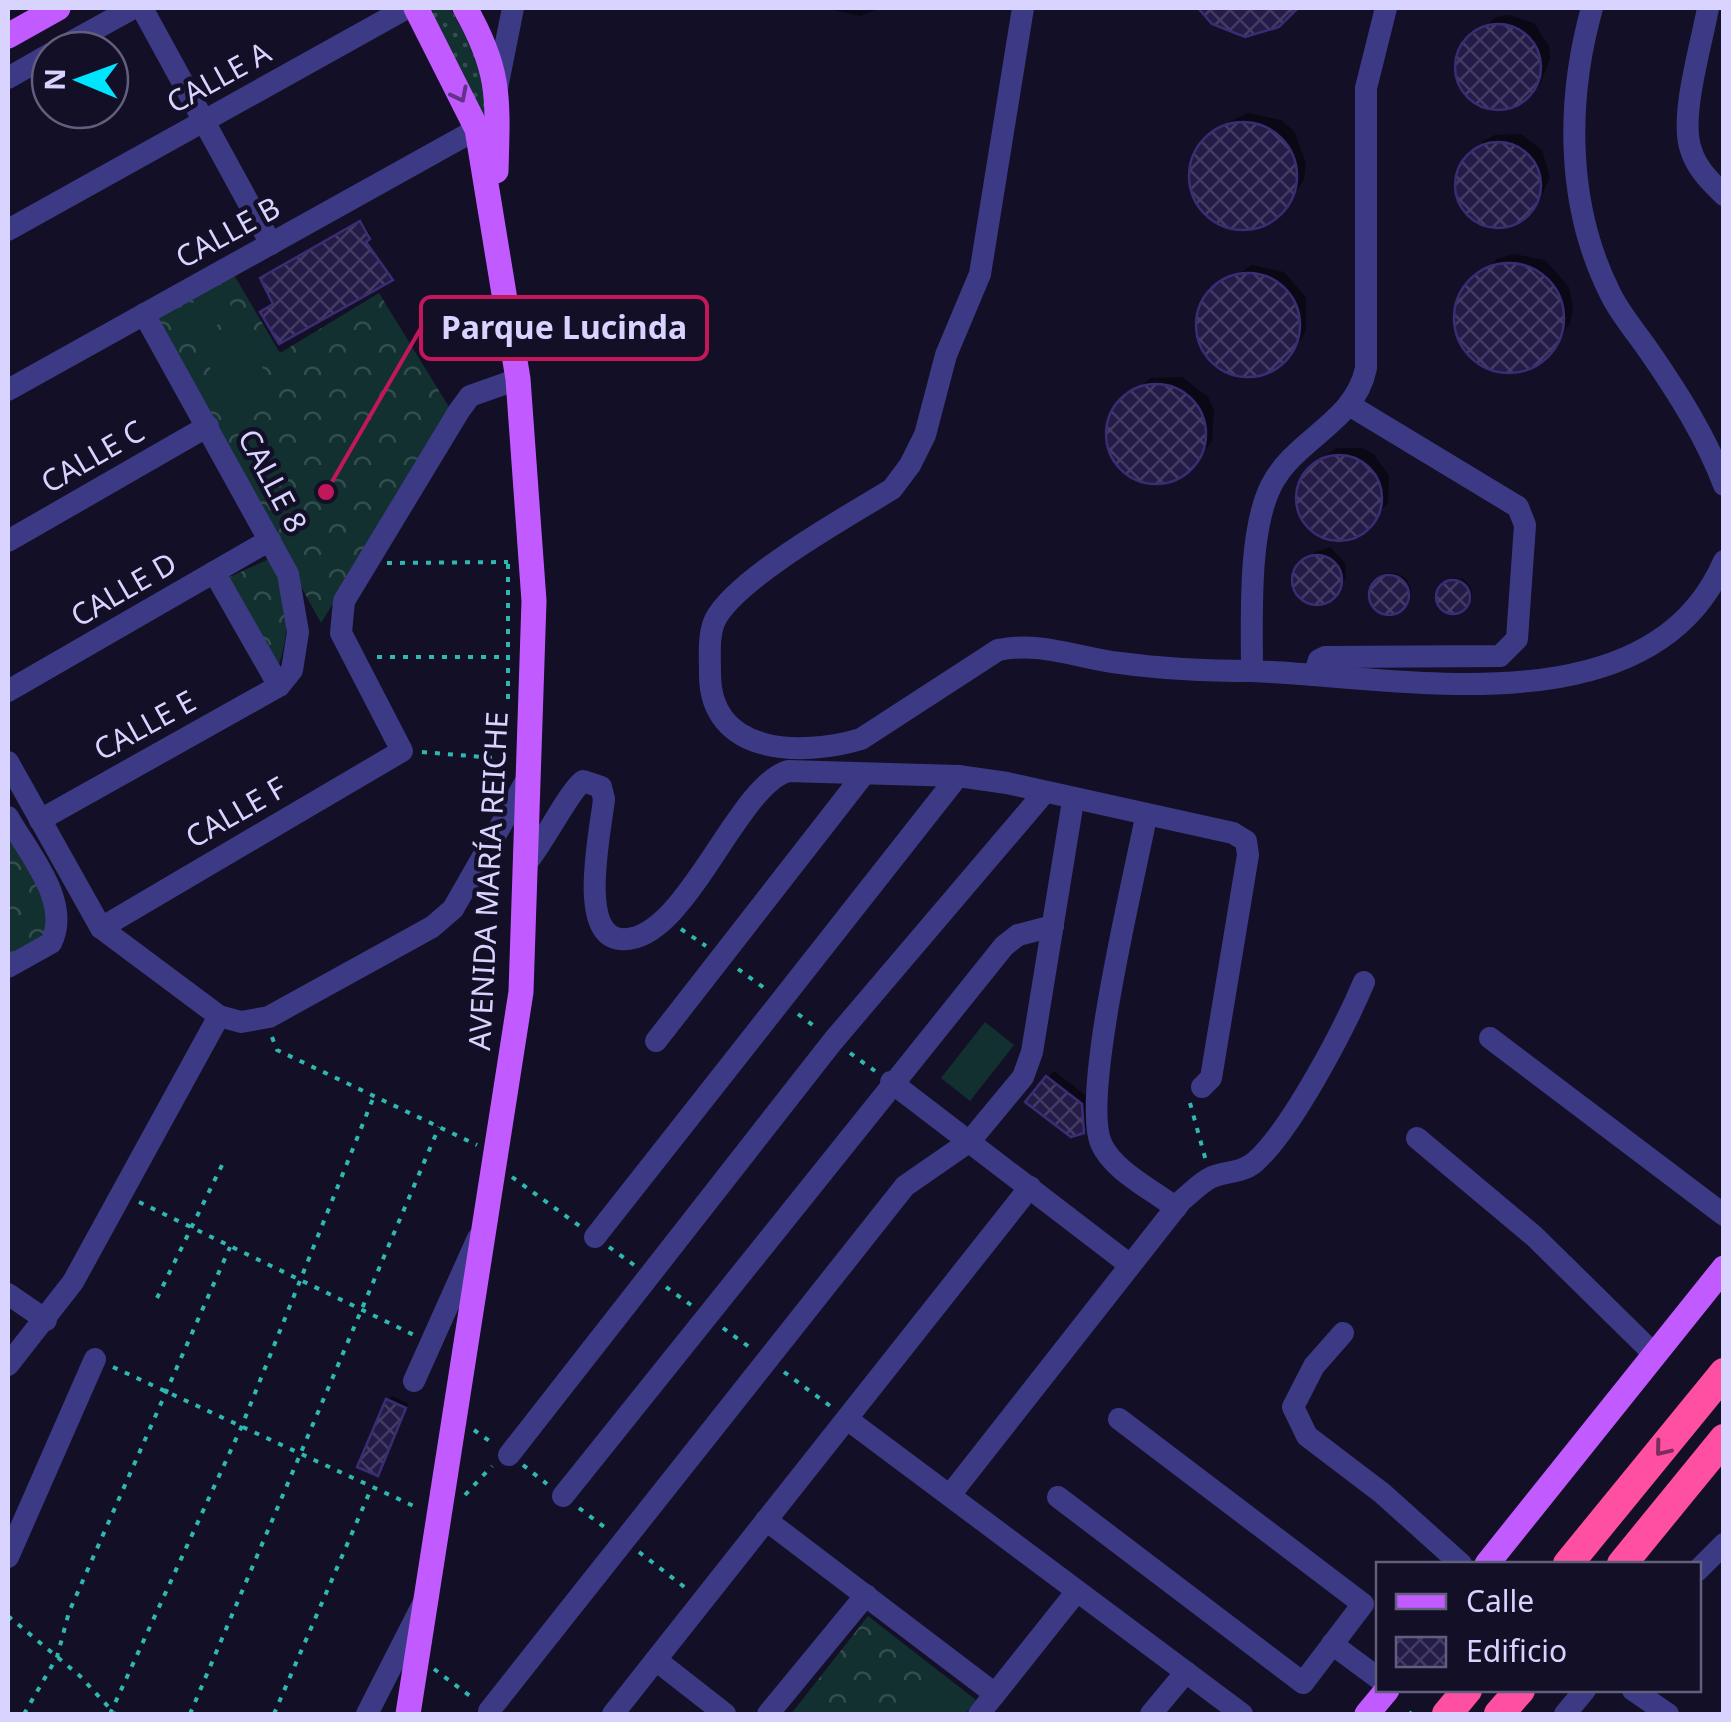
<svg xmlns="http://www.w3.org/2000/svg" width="1731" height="1722" font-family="'Noto Sans',sans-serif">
	<defs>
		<pattern id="grass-dots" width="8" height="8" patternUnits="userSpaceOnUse" patternTransform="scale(2.5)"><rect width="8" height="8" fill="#12302f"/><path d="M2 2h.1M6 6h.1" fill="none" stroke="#344d4e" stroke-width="1.8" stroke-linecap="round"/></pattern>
		<pattern id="forest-crowns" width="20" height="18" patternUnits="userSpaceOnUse" patternTransform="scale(2.5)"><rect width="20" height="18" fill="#12302f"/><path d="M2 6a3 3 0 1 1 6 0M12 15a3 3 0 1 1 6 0" fill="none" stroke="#344d4e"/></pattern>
		<pattern id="building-cross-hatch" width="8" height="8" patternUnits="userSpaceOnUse" patternTransform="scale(2.5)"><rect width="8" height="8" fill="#241b47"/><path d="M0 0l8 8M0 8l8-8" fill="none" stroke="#433b63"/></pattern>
	</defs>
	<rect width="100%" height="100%" fill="#130f26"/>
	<path fill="url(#grass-dots)" d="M426,8H450C472,47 492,80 486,127Z"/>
	<g fill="url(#forest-crowns)">
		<polygon points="234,275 280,353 379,293 452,412 321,623 154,319"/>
		<path d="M269,559C289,591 291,629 279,664L227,578Z"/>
		<polygon points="8,832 51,911 43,939 8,961"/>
		<polygon points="868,1616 976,1700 965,1714 791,1714"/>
	</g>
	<g fill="#12302f">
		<polygon points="221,287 236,315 181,344 167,317"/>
		<polygon points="241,328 280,400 240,422 200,350"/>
		<polygon points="985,1022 1014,1045 970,1101 941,1078"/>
		<polygon points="930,1676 966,1703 957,1714 900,1714"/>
	</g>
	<g fill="#0007">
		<polygon points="822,8 881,8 861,16"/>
		<polygon points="1509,15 1534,23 1549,46 1550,59 1540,85 1529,95 1504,108 1478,103 1467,95 1457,70 1464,45 1496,17"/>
		<polygon points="1248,113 1281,120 1294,131 1306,163 1304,180 1283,208 1273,218 1241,228 1209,215 1198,203 1191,169 1217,128"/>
		<polygon points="1521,134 1542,150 1550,177 1539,202 1504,226 1477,221 1460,201 1458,174 1483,141 1495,135"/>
		<polygon points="362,221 371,235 366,239 391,278 276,304 264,277"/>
		<polygon points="1514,254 1545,260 1569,287 1573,306 1570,324 1536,363 1500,370 1483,364 1460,335 1457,314 1461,297 1486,270 1497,259"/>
		<polygon points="1252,265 1284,272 1306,297 1306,331 1297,346 1258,374 1228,371 1216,363 1206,352 1199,323 1211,292"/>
		<polygon points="1182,377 1208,397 1214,410 1212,441 1194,464 1168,481 1138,478 1114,458 1109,442 1115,410 1150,378"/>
		<polygon points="1336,448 1363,448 1374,454 1389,476 1388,503 1359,535 1324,539 1301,514 1299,488 1314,465"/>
		<polygon points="1330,547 1345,563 1346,578 1330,598 1308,600 1298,591 1297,570 1315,552"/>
		<circle cx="1392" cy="592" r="19"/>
		<circle cx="1456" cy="594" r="16"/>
		<polygon points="1054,1071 1088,1097 1090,1124 1083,1131 1029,1101"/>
		<polygon points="392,1396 409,1404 377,1473 388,1400"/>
	</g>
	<g fill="url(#building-cross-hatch)" stroke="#3b2d73" stroke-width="2.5">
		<polygon points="1198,8 1298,8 1279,27 1245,37 1212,24"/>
		<circle cx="1498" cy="67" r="43"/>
		<circle cx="1243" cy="176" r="54"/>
		<circle cx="1498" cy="185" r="43"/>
		<polygon points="360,221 370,239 366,242 393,280 279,344 260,312 273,304 260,278"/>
		<circle cx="1509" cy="318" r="55"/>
		<circle cx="1248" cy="325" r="52"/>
		<circle cx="1156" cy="434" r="50"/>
		<circle cx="1339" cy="498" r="43"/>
		<circle cx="1317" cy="580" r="25"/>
		<circle cx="1389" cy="595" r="20"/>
		<circle cx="1453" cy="597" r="17"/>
		<polygon points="1046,1076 1082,1104 1084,1133 1071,1137 1025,1102"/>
		<polygon points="386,1399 406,1408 378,1476 357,1467"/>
	</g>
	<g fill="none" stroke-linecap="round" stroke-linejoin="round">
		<g stroke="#2fb8b0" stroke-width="4" stroke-dasharray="5 8" stroke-linecap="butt">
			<polyline points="387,563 508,562"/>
			<polyline points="377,657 507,657"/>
			<polyline points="508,699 508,559"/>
			<polyline points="422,752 507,759"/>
			<polyline points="681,929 706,946"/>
			<polyline points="738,969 767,990"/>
			<polyline points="798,1014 818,1029"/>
			<polyline points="272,1037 277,1050 477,1145"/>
			<polyline points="850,1053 875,1071"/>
			<polyline points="1190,1103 1206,1161"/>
			<polyline points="512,1177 581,1227"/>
			<polyline points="139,1202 414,1335"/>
			<polyline points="609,1247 634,1265"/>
			<polyline points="666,1287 691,1305"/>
			<polyline points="157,1298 224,1161"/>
			<polyline points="723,1328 752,1349"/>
			<polyline points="113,1367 418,1508"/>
			<polyline points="784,1372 833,1408"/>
			<polyline points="474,1430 495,1445"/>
			<polyline points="523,1465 547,1484"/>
			<polyline points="465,1495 492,1466"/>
			<polyline points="579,1508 607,1529"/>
			<polyline points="639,1552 687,1589"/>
			<polyline points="8,1616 80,1676 115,1714"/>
			<polyline points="434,1669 474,1699"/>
			<polyline points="24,1714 57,1657 69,1612 230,1247"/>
			<polyline points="110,1714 241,1428 374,1096"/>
			<polyline points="190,1714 439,1127"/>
			<polyline points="274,1714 371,1489"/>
			<polyline points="1410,1714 1412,1712"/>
		</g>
		<g stroke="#3d3a85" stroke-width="22">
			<polyline points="142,8 271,244"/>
			<path d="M1023,8L980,274L946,355L925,435L910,465L892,489C850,515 736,578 715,620C708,635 710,657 710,673C709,755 801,757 861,739L998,650C1041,641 1078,658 1120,663C1164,669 1208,671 1252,671"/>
			<path d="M1386,8L1366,88V368C1355,423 1295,438 1271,486C1248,532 1252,619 1252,671C1396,676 1650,733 1724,561"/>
			<path d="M1592,8C1566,101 1566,205 1610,293C1620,314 1636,332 1649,351C1678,393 1706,437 1724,485"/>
			<path d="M1708,8C1702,43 1679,117 1691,150C1697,169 1710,181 1724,195"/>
			<polyline points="57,50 133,8"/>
			<polyline points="8,78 50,54"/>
			<polyline points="497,88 513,8"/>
			<polyline points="8,230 407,8"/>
			<polyline points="8,390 477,129"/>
			<polyline points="8,541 208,426"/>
			<polyline points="214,572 279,686"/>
			<polyline points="1314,675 1319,660 1325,657 1500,656 1517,639 1525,525 1518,507 1351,406"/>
			<polyline points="8,691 270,540"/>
			<polyline points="8,762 101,928 219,1016 241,1022 269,1017 432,927 453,909 529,776"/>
			<path d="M8,817C28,853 72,902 51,943L8,967"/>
			<path d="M1146,817C1134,879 1081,1095 1101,1143C1112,1170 1153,1190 1176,1208"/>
			<polyline points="40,820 279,686 292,670 298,632 288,574 144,314"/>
			<path d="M528,861C544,842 570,790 583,781L601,787L604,799C601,829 577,934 620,939C684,946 735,787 788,771L958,776L1007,783L1233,833L1246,841L1248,855L1211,1078L1202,1087"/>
			<polyline points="101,928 402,751 341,633 344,601 459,411 470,396 518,379"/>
			<polyline points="1490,1038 1724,1215"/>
			<polyline points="656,1041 864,774"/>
			<polyline points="891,1082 1130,1265"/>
			<polyline points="1417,1138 1534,1236 1655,1355"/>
			<polyline points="595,1237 958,776"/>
			<polyline points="8,1294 46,1320"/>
			<polyline points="1343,1333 1314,1366 1293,1407 1307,1436 1382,1493 1461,1564"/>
			<polyline points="8,1365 73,1282 219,1016"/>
			<polyline points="414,1381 478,1238"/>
			<polyline points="847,1419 1242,1714"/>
			<polyline points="509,1455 833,1041 1044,793"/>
			<path d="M950,1495L1181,1201C1191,1193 1201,1182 1212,1177C1227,1171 1242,1173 1255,1162C1292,1129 1344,1029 1364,982"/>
			<polyline points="563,1496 1004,946 1018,935 1053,926"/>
			<polyline points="1058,1497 1303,1683 1363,1604 1119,1419"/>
			<polyline points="766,1520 995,1694"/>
			<polyline points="8,1557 95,1359"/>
			<polyline points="1698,1570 1724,1544"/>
			<polyline points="1332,1644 1378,1678"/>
			<polyline points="656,1660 725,1714"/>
			<polyline points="1633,1690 1668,1714"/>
			<polyline points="489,1711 905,1186 970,1141 1023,1077 1032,1052 1073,801"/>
			<polyline points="367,1714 422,1606"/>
			<polyline points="613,1714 1030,1187"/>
			<polyline points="768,1714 866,1595"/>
			<polyline points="979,1714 1077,1591"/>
			<polyline points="1151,1714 1186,1672"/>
			<polyline points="1565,1714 1585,1690"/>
		</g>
		<g stroke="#c25bff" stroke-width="25">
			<path d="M465,8C501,71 498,99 496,171"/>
			<polyline points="8,36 58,8"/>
			<polyline points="1487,1564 1724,1268"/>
			<polyline points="408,1714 521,992 534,601 518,379 477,129 416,8"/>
			<polyline points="1367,1714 1387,1690"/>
		</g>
		<g stroke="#ff4fa3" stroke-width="30">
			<polyline points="1568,1564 1724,1373"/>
			<polyline points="1622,1564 1724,1439"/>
			<polyline points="1447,1714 1467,1690"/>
			<polyline points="1499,1714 1520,1690"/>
		</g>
	</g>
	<defs><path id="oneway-chevron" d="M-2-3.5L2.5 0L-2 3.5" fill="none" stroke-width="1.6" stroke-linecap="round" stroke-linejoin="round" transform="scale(2.5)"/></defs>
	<use stroke="#623188" href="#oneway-chevron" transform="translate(460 95) rotate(63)"/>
	<use stroke="#7d2c5e" href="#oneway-chevron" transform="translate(1662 1449) rotate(129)"/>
	<g text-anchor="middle" stroke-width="9" stroke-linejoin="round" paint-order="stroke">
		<g font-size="30" fill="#d9d4ff" stroke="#130f26">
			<text transform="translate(219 78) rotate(-29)" y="10">CALLE A</text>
			<text transform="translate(228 233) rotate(-29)" y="10">CALLE B</text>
			<text transform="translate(93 457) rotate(-30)" y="10">CALLE C</text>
			<text transform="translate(272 481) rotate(62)" y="10">CALLE 8</text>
			<text transform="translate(124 590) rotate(-30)" y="10">CALLE D</text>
			<text transform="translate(145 726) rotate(-29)" y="10">CALLE E</text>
			<text transform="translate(236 813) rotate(-30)" y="10">CALLE F</text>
			<text transform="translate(489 881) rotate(-87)" y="10">AVENIDA MARÍA REICHE</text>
		</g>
	</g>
	<path fill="none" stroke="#c2185b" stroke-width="4" d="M326 492L421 328"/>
	<circle fill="#c2185b" stroke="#130f26" stroke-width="4" cx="326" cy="492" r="10"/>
	<rect fill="#130f26" stroke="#c2185b" stroke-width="4" x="421" y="297" width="286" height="62" rx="10"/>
	<g font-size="32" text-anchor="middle" font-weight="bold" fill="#d9d4ff">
		<text x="564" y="339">Parque Lucinda</text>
	</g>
	<rect width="1731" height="1722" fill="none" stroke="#d9d4ff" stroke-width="20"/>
	<rect x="1376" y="1562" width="325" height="130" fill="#130f26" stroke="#625e7d" stroke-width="2.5"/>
	<rect x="1396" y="1594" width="50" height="15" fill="#c25bff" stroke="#625e7d" stroke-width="2.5"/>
	<text x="1466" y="1612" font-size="30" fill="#d9d4ff">Calle</text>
	<rect x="1396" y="1637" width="50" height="30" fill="url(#building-cross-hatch)" stroke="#625e7d" stroke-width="2.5"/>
	<text x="1466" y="1662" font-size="30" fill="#d9d4ff">Edificio</text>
	<g transform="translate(80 80) rotate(271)"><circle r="48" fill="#130f26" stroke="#625e7d" stroke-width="2.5"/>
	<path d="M0-8L18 38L0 25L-18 38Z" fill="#00e5ff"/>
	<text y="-15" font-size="28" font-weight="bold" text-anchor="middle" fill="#d9d4ff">N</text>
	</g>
</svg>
